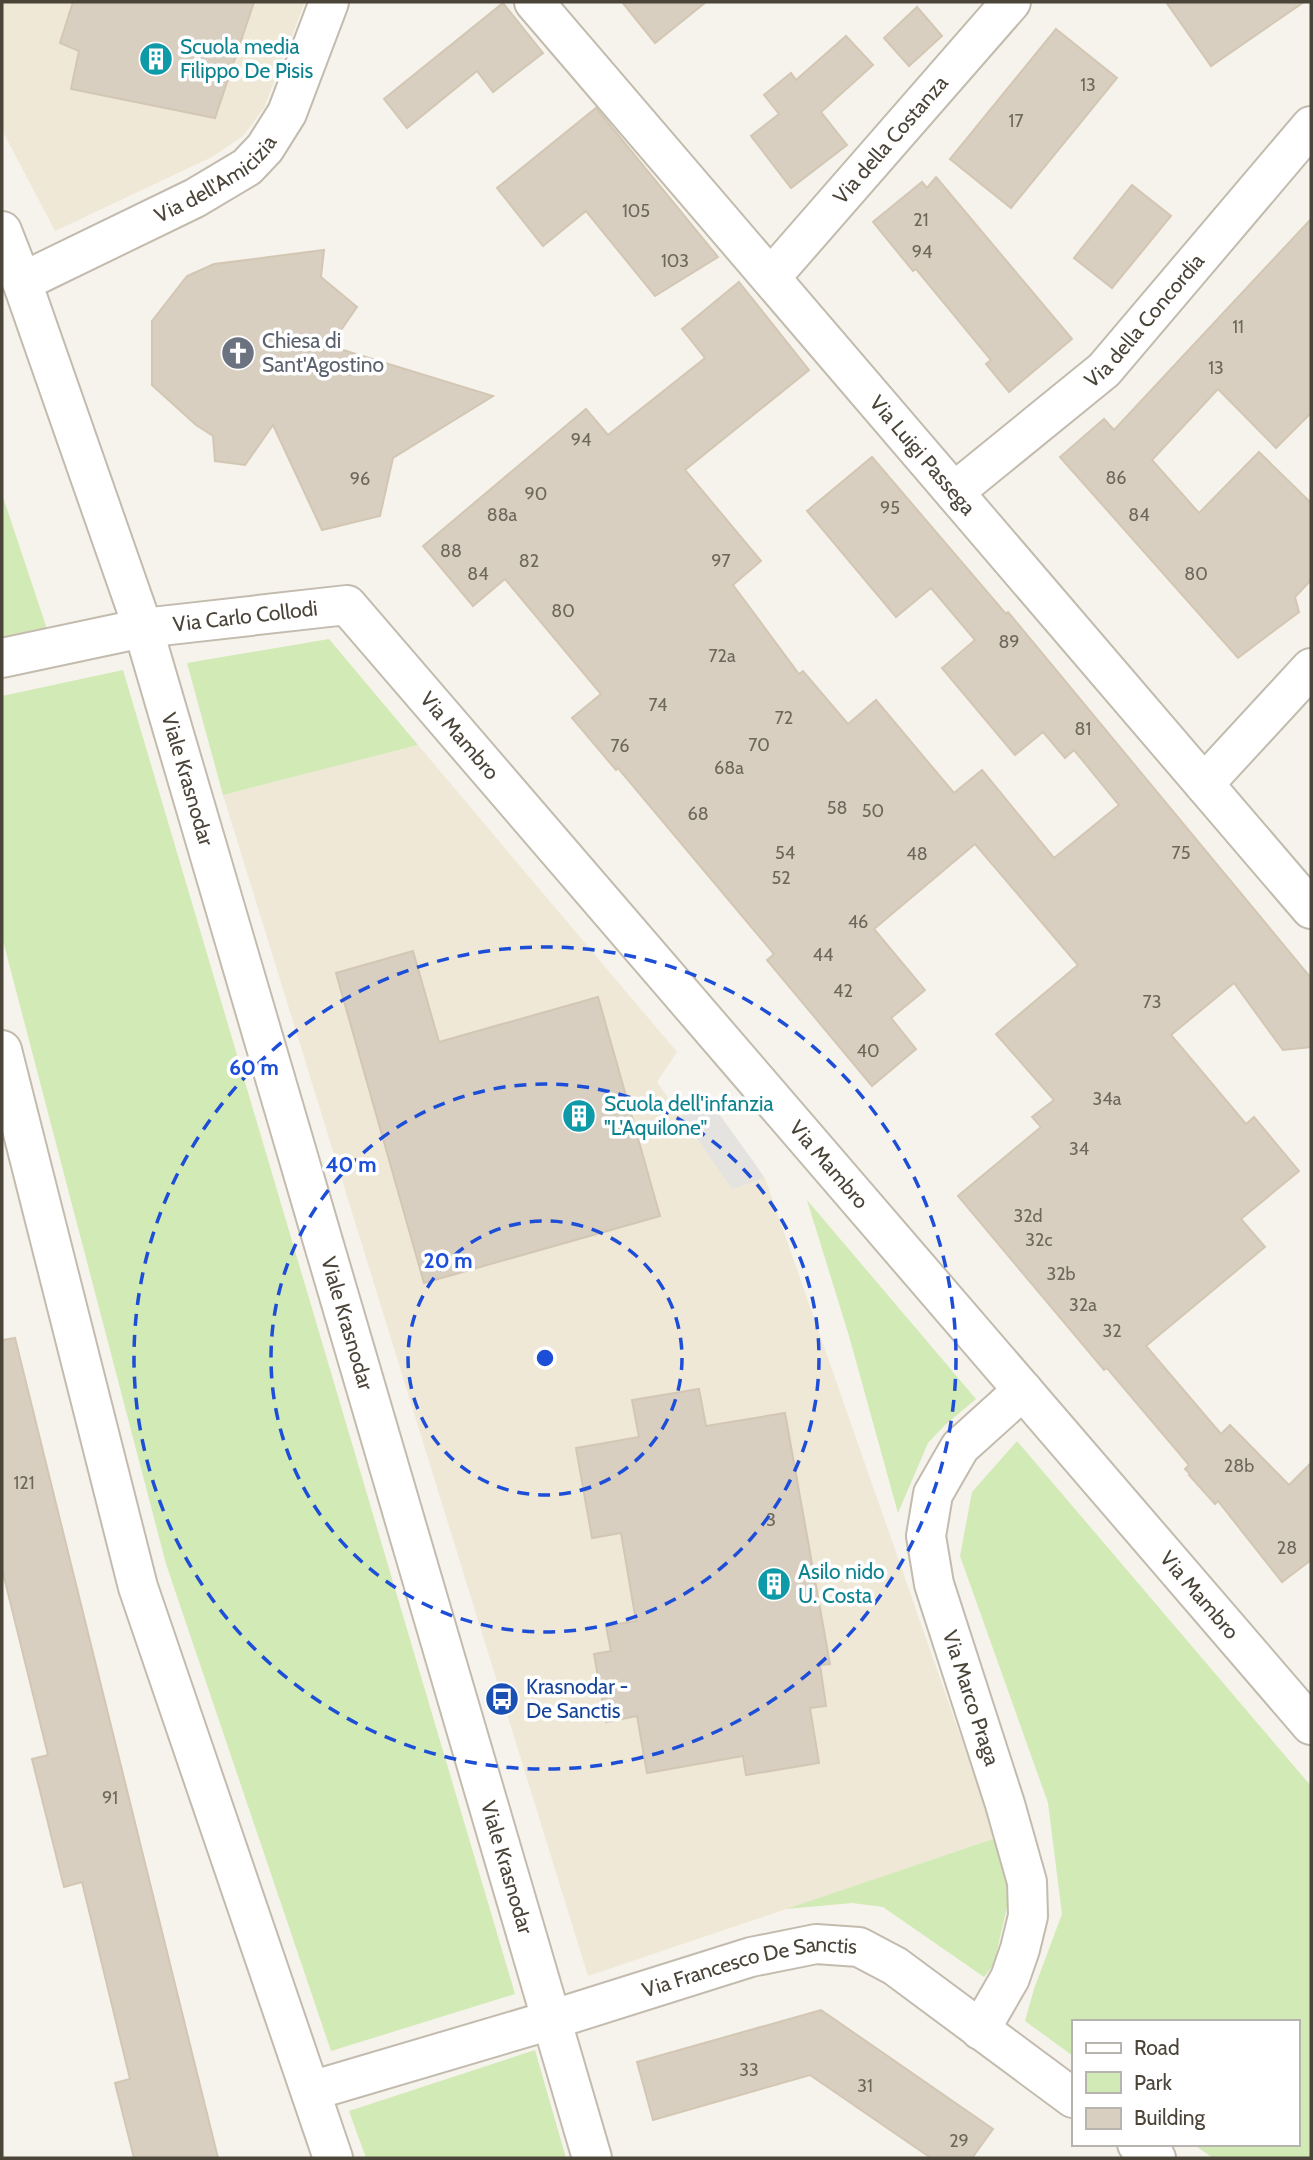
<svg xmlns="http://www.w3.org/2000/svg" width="1313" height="2160" font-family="Cabin,sans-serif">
	<rect width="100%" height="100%" fill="#f6f3ec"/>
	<g fill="#efe8d6">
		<polygon points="2,2 305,2 264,108 243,136 212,157 55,231 2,130"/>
		<polygon points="418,745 677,1052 657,1082 732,1188 765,1178 996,1838 588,1976 223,795"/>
	</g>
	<g fill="#d2eab5">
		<polygon points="2,494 50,638 2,647"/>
		<polygon points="329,639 418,745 223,795 187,663"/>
		<polygon points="123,670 515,1994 331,2051 166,1564 2,937 2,696"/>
		<polygon points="807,1200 976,1399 945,1425 928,1443 898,1513 849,1336"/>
		<polygon points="1017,1441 1311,1786 1311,2158 1213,2158 1193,2144 1297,2144 1297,2022 1073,2022 1073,2056 1025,2021 1034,1989 1062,1914 1048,1803 960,1556 972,1492"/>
		<polygon points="996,1838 1007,1883 1007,1907 994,1964 984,1977 883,1907 852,1903 786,1909"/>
		<polygon points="535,2050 566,2158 366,2158 349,2111"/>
	</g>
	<polygon fill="#e5e3e0" points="707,1097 765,1178 732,1189 681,1116"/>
	<g fill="#d8cfc1" stroke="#d3c7b4" stroke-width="2">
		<polygon points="73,2 254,2 215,118 71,89 79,51 60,43"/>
		<polygon points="622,2 706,2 655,43"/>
		<polygon points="1166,2 1304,2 1211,66"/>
		<polygon points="503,3 543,53 493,92 477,71 407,128 384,99"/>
		<polygon points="917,7 942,36 909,66 884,38"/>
		<polygon points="1056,29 1117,78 1011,208 950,159"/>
		<polygon points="846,36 873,65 821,112 847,145 791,188 751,136 779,114 764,95 791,73 796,80"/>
		<polygon points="596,108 718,257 655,296 586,211 543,246 497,188"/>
		<polygon points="936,177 1072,339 1009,392 986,364 991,360 916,269 913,271 873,222 922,182 927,188"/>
		<polygon points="1132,185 1171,216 1112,288 1074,258"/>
		<polygon points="1311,219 1311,413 1276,448 1218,389 1152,460 1199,513 1259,452 1311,503 1311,580 1295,597 1299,612 1238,658 1060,457 1104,419 1114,430"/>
		<polygon points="324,250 321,277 357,307 330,346 493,396 393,458 380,516 322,530 273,425 245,465 215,461 213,436 196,425 152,385 152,321 187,276 214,264"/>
		<polygon points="739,282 809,370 685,470 761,561 733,585 799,674 803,671 848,724 876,700 954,793 982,770 1054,858 1119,805 1074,750 1065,758 1043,732 1015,755 942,668 975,640 931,588 896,617 807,511 872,457 1006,614 1008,612 1311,978 1311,1047 1283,1050 1234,983 1171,1035 1246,1124 1254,1117 1299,1171 1241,1219 1265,1247 1146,1346 1221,1434 1230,1425 1289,1485 1311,1463 1311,1560 1282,1582 1218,1501 1215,1504 1189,1475 1190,1474 1185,1469 1189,1465 1107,1368 1104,1370 958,1196 1041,1127 1032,1117 1054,1100 996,1034 1078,965 975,844 874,929 925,990 891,1018 916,1049 872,1086 767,960 774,954 618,768 616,770 572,718 601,694 505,579 473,606 423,546 586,409 608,435 705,358 682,329"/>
		<polygon points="413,951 439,1042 598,997 660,1216 424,1283 336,973"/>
		<polygon points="15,1338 218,2158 134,2158 115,2083 130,2079 82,1882 64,1887 32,1759 48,1755 2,1569 2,1340"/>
		<polygon points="699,1389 706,1426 785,1413 830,1664 820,1665 826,1706 810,1708 819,1763 746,1775 743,1756 647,1773 637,1716 606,1722 594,1654 611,1651 606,1626 636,1621 621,1533 592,1538 576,1448 639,1437 632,1400"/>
		<polygon points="821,2010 993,2129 972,2158 931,2158 810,2075 653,2120 637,2062"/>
	</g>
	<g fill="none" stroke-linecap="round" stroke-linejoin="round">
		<g stroke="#c2bbae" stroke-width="42">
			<g id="minor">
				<path id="s1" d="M534,2L1311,909"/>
				<path id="s2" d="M2,231L22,282L143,628L592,2158"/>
				<path id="s3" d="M771,277L1011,2"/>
				<path id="s4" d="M22,282L195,198L247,167L265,148L287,113L329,2"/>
				<path id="s5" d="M954,492L1104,370L1311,126"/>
				<path id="s6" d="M2,658L143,628L347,605L1311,1725"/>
				<polyline points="1204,784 1311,668"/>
				<polyline points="2,1050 138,1587 333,2158"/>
				<polyline points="980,2030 1010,1978 1020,1949 1028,1916 1027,1882 1005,1804 934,1584 926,1536 933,1494 960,1447 1023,1390"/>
				<path id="s7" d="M311,2091L551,2020L751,1957L816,1944L859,1947L895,1966L1073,2098"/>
				<polyline points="1137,2144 1156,2158"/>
			</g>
		</g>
		<use href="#minor" stroke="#fff" stroke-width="38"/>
	</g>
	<g fill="none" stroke="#1d4ed8" stroke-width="3.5" stroke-dasharray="12 9">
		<circle cx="545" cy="1358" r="137"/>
		<circle cx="545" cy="1358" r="274"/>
		<circle cx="545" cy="1358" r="411"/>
	</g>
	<defs>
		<g id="building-disc" transform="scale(1.75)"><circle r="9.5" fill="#0f9aa8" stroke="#fff"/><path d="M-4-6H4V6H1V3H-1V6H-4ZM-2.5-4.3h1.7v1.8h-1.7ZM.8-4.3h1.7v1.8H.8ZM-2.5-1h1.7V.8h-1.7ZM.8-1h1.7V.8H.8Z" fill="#fff"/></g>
		<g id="church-disc" transform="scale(1.75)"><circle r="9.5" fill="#6b7280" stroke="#fff"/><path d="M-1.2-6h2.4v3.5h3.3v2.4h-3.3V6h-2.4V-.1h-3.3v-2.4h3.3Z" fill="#fff"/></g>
		<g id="bus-disc" transform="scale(1.75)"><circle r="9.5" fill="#1a4fb4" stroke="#fff"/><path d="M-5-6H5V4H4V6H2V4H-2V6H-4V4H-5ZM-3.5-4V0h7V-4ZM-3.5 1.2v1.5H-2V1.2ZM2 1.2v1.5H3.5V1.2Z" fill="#fff"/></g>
	</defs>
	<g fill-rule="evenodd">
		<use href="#building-disc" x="156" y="59"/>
		<use href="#church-disc" x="238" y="353"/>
		<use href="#building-disc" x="579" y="1116"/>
		<use href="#building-disc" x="774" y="1584"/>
		<use href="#bus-disc" x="502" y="1699"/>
	</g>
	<g text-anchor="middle" stroke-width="7" stroke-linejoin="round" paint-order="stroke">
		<g font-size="18" fill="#6e675b">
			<text x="1088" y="91">13</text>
			<text x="1016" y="127">17</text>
			<text x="636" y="217">105</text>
			<text x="921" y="226">21</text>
			<text x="922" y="258">94</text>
			<text x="675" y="267">103</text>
			<text x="1238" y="333">11</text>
			<text x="1216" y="374">13</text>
			<text x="581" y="446">94</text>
			<text x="1116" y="484">86</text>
			<text x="360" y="485">96</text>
			<text x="536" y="500">90</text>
			<text x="890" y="514">95</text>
			<text x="502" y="521">88a</text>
			<text x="1139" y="521">84</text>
			<text x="451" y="557">88</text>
			<text x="529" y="567">82</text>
			<text x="721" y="567">97</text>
			<text x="478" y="580">84</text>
			<text x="1196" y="580">80</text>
			<text x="563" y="617">80</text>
			<text x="1009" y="648">89</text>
			<text x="722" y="662">72a</text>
			<text x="658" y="711">74</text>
			<text x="784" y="724">72</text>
			<text x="1083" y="735">81</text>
			<text x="759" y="751">70</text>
			<text x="620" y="752">76</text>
			<text x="729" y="774">68a</text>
			<text x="837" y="814">58</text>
			<text x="873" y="817">50</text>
			<text x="698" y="820">68</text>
			<text x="785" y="859">54</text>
			<text x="1181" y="859">75</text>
			<text x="917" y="860">48</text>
			<text x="781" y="884">52</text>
			<text x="858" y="928">46</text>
			<text x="823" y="961">44</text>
			<text x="843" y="997">42</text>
			<text x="1152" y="1008">73</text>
			<text x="868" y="1057">40</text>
			<text x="1107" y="1105">34a</text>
			<text x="1079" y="1155">34</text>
			<text x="1028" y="1222">32d</text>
			<text x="1039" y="1246">32c</text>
			<text x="1061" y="1280">32b</text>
			<text x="1083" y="1311">32a</text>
			<text x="1112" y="1337">32</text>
			<text x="1239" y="1472">28b</text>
			<text x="24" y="1489">121</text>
			<text x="771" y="1526">3</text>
			<text x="1287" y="1554">28</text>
			<text x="110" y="1804">91</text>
			<text x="749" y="2076">33</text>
			<text x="865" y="2092">31</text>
			<text x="959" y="2147">29</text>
		</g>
		<g font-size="21" fill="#0d838f" stroke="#fff" text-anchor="start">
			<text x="180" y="54">Scuola media<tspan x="180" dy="24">Filippo De Pisis</tspan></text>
			<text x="604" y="1111">Scuola dell'infanzia<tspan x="604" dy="24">"L'Aquilone"</tspan></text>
			<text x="798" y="1579">Asilo nido<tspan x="798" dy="24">U. Costa</tspan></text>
		</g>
		<g font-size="21" fill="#4b4439" stroke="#fff">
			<text dy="7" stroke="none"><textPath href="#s3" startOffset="182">Via della Costanza</textPath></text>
			<text dy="7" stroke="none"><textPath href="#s4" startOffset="220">Via dell'Amicizia</textPath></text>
			<text dy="7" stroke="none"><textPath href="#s5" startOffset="257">Via della Concordia</textPath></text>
			<text dy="7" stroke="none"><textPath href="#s1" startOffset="597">Via Luigi Passega</textPath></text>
			<text dy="7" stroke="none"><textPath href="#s6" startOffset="247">Via Carlo Collodi</textPath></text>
			<text dy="7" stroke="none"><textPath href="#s6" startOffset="522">Via Mambro</textPath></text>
			<text dy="7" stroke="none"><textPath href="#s2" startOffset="579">Viale Krasnodar</textPath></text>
			<text dy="7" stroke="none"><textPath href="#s6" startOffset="1088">Via Mambro</textPath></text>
			<text dy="7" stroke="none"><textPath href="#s2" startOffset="1146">Viale Krasnodar</textPath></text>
			<text dy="7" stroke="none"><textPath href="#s6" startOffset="1656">Via Mambro</textPath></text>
			<text transform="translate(971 1698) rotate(72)" y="7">Via Marco Praga</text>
			<text dy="7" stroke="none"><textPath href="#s2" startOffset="1713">Viale Krasnodar</textPath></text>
			<text dy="7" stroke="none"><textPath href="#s7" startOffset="457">Via Francesco De Sanctis</textPath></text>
		</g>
		<g font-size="21" fill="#5b616d" stroke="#fff" text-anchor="start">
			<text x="262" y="348">Chiesa di<tspan x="262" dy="24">Sant'Agostino</tspan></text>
		</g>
		<g font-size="21" fill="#164399" stroke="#fff" text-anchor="start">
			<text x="526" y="1694">Krasnodar -<tspan x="526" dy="24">De Sanctis</tspan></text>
		</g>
	</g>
	<circle cx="545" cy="1358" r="10" fill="#1d4ed8" stroke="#fff" stroke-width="3.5"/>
	<g font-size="21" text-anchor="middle" font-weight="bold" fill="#1d4ed8" stroke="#fff" stroke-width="7" stroke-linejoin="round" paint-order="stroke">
		<text x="254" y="1075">60 m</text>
		<text x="351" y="1172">40 m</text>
		<text x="448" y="1268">20 m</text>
	</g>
	<rect width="1313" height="2160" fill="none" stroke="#4b4439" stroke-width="7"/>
	<rect x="1072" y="2020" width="228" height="126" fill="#ffffff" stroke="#b7b4b0" stroke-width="2"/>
	<rect x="1086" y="2043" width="35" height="10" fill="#ffffff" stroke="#b7b4b0" stroke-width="2"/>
	<text x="1134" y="2055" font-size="21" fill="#4b4439">Road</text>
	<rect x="1086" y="2072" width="35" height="21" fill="#d2eab5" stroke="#b7b4b0" stroke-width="2"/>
	<text x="1134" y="2090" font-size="21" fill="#4b4439">Park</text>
	<rect x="1086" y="2108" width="35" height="21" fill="#d8cfc1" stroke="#b7b4b0" stroke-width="2"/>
	<text x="1134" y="2125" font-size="21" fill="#4b4439">Building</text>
</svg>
